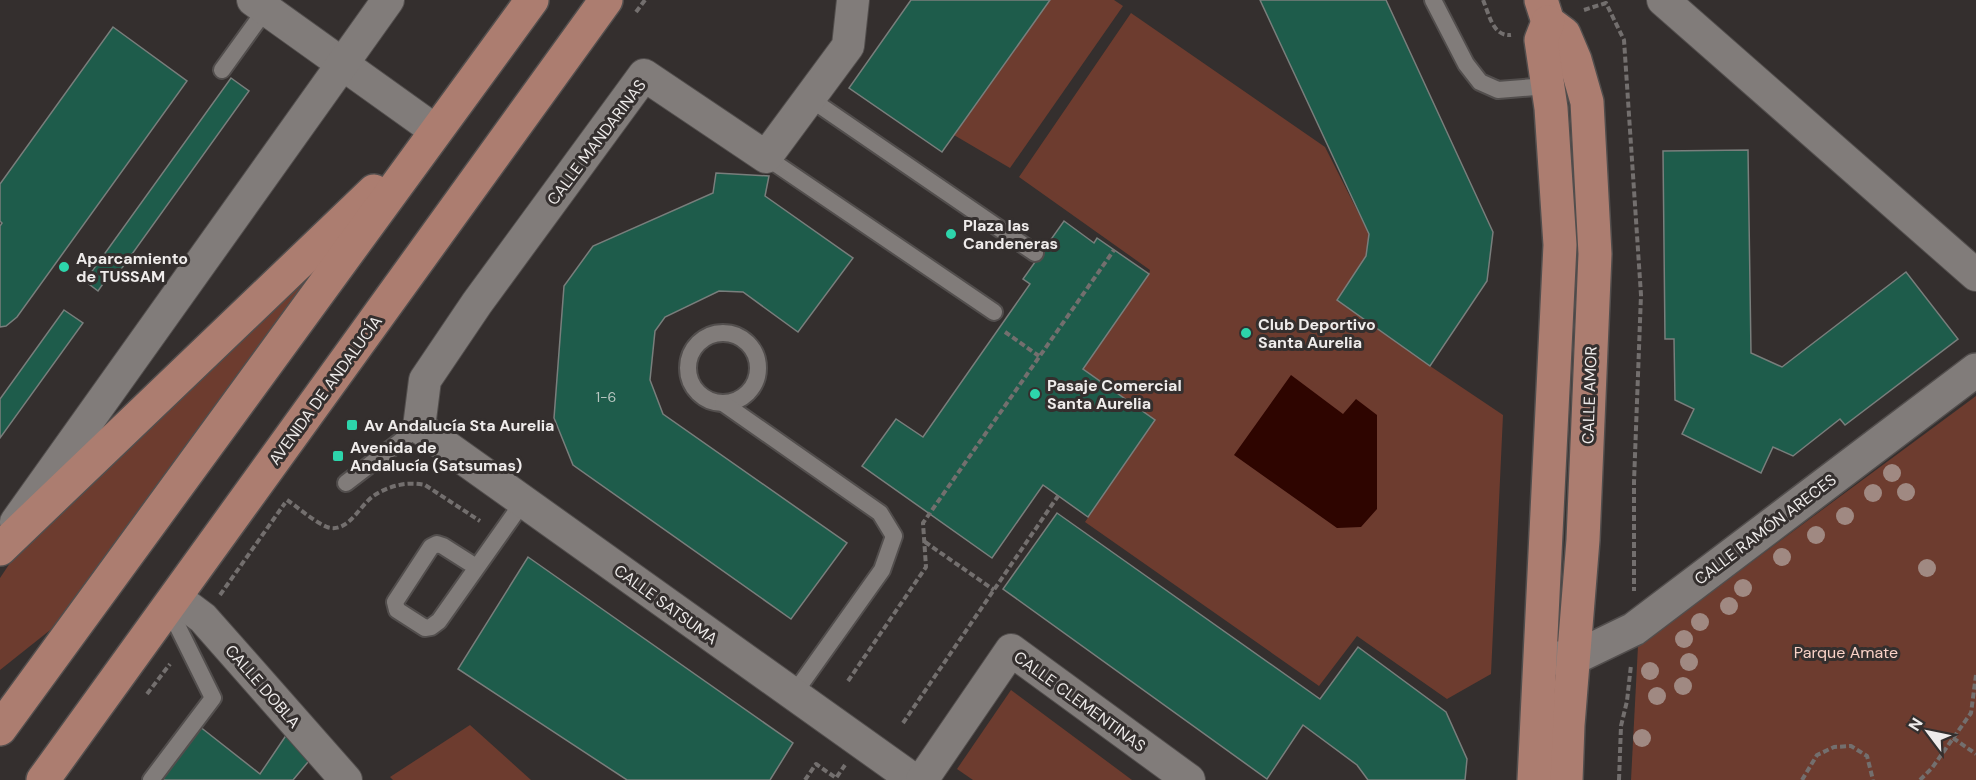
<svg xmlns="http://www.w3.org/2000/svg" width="1976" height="780" font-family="'DM Sans',sans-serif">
	<rect width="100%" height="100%" fill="#342f2e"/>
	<g fill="#6d3c2f">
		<polygon points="1050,0 1114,0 1123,6 1010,168 954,135"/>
		<polygon points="1131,13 1325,147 1369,234 1366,256 1430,366 1503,415 1491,674 1447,699 1357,636 1319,686 1085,522 1155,420 1083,369 1149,274 1150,270 1019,177"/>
		<polygon points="324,260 54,627 0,670 0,578 28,536"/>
		<polygon points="1976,396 1976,780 1631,780 1638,646"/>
		<polygon points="1011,690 1132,780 973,780 957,769"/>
		<polygon points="470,725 531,780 393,780 390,777"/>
	</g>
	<polygon fill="#2e0500" points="1291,375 1343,414 1356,399 1377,415 1377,509 1361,527 1337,528 1234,455"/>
	<g fill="#1e5c4b" stroke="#797e7c" stroke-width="1.5">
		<polygon points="911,0 1050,0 942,152 849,88"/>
		<polygon points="1260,0 1386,0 1493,232 1487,281 1430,366 1337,300 1366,256 1369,234"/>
		<polygon points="113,27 187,81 17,317 6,326 0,327 0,226 2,223 0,221 0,184"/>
		<polygon points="231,78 249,91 117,275 112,271 98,291 85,281"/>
		<polygon points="1748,150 1751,353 1782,367 1906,272 1958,339 1845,425 1840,419 1793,456 1773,447 1761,473 1682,434 1694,409 1675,400 1674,339 1665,339 1663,151"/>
		<polygon points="716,173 769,176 765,196 853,258 798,332 743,292 719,291 665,317 655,331 650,380 663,414 847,543 791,619 573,465 554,418 564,286 593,246 713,193"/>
		<polygon points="1064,221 1094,243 1097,238 1149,274 1083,369 1155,420 1088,517 1043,485 992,558 862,466 896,419 923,437 1030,284 1023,279"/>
		<polygon points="64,310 83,323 0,438 0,399"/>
		<polygon points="1057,513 1320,699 1358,647 1446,712 1467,759 1465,780 1368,780 1357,765 1303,725 1267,779 1003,589"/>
		<polygon points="528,557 793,743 770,780 627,780 458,669"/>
		<polygon points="199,726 260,774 289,731 313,756 293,780 157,780"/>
	</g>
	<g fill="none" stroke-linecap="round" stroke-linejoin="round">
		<g stroke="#524e4d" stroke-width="20">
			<g id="service">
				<polyline points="1433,0 1466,64 1480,82 1498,90 1547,86"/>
				<polyline points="222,70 266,9"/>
				<polyline points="809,98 1035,253"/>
				<polyline points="766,157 994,312"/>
				<circle cx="723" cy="368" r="35"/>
				<polyline points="723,403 880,513 894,536 882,570 793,695"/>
				<polyline points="346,483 419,427"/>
				<polyline points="476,567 443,546 437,544 431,547 395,602 397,610 425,628 431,627 439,621 523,502"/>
				<polyline points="151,780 213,698 168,607"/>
			</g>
		</g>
		<g stroke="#524e4d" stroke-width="34">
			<g id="minor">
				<polyline points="253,0 436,131"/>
				<polyline points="853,0 848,46 766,157 644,75 477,303 425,380 419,427 914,780"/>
				<polyline points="1663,0 1976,275"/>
				<polyline points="16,522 388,0"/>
				<polyline points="175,597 203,618 346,780"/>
				<polyline points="922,780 1011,650 1189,780"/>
			</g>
		</g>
		<g stroke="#524e4d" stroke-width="36">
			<polyline id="tertiary" points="1548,658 1574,658 1634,629 1976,370"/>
		</g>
		<g stroke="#524e4d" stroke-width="36">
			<g id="primary">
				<polyline points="1541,0 1548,22 1564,34 1575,60 1587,102 1595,254 1583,540 1568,725 1566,780"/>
				<polyline points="0,549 374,191"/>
				<polyline points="0,729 532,0"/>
				<polyline points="43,780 606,0"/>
				<polyline points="1534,780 1560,245 1551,108 1541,40 1548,22"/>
			</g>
		</g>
		<g stroke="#736f6e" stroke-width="4" stroke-dasharray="6 3" stroke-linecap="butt">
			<path d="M1483,0C1489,14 1493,37 1511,35"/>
			<polyline points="1584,10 1606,3 1624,40 1641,295 1634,482 1634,591"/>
			<polyline points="636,12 645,0"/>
			<polyline points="1005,332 1039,356"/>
			<path d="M287,500C299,508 313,521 327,527C347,534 359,507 372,497C387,486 407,481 425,485L480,521"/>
			<polyline points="925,542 994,590"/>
			<polyline points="220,595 285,503"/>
			<polyline points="848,681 926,567 923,523 1114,250"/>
			<polyline points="147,694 170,664"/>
			<polyline points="903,723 1058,496"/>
			<polyline points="1953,738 1976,754"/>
			<polyline points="805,780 816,764 836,778 845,765"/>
			<polyline points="1619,780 1621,726 1627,701 1631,665"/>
			<polyline points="1802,780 1817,755 1834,747 1851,746 1867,756 1873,780"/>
			<polyline points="1920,780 1932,768 1971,713 1976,675"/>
		</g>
		<use href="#service" stroke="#817c7a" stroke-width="16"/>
		<use href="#minor" stroke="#817c7a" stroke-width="32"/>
		<use href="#tertiary" stroke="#817c7a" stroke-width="33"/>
		<use href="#primary" stroke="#ac7d70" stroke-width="33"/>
	</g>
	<g fill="#a08982">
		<circle cx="1892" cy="473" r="9"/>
		<circle cx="1906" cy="492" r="9"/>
		<circle cx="1873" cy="493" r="9"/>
		<circle cx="1845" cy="516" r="9"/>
		<circle cx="1816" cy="535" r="9"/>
		<circle cx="1782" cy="557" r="9"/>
		<circle cx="1927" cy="568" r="9"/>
		<circle cx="1743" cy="588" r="9"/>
		<circle cx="1729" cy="606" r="9"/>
		<circle cx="1700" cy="622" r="9"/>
		<circle cx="1684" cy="639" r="9"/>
		<circle cx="1689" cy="662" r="9"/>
		<circle cx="1650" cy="671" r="9"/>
		<circle cx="1683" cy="686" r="9"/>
		<circle cx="1657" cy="696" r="9"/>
		<circle cx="1642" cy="738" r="9"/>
	</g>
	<g fill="#2dd5ab" stroke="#342f2e" stroke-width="2">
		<circle cx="951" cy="234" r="6"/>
		<circle cx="64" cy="267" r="6"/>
		<circle cx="1246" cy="333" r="6"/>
		<circle cx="1035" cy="394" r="6"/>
		<rect x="346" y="419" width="12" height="12" rx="3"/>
		<rect x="332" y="450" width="12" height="12" rx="3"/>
	</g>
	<g text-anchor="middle" stroke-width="6" stroke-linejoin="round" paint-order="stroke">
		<g font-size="14" fill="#bbc8c3">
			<text x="606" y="402">1-6</text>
		</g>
		<g font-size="16" fill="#efeceb" stroke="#342f2e">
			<text transform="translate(596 142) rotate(-53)" y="6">CALLE MANDARINAS</text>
			<text transform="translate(325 390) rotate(-54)" y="6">AVENIDA DE ANDALUCÍA</text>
			<text transform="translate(1589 395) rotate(-88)" y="6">CALLE AMOR</text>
			<text transform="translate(1765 529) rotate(-37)" y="6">CALLE RAMÓN ARECES</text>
			<text transform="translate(666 604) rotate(36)" y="6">CALLE SATSUMA</text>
			<text transform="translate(263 686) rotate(49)" y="6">CALLE DOBLA</text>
			<text transform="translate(1080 701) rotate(36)" y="6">CALLE CLEMENTINAS</text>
		</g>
		<g font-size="16" font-weight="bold" fill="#efeceb" stroke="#342f2e" text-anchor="start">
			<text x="963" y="231">Plaza las<tspan x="963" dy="18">Candeneras</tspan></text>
			<text x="76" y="264">Aparcamiento<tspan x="76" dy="18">de TUSSAM</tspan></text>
			<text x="1258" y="330">Club Deportivo<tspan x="1258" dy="18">Santa Aurelia</tspan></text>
			<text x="1047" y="391">Pasaje Comercial<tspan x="1047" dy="18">Santa Aurelia</tspan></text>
			<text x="364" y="431">Av Andalucía Sta Aurelia</text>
			<text x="350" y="453">Avenida de<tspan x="350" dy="18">Andalucía (Satsumas)</tspan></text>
		</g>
		<g font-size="16" fill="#f9d2c7" stroke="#342f2e">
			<text x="1846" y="658">Parque Amate</text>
		</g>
	</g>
	<g transform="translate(1928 732) rotate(302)" stroke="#342f2e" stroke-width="4.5" paint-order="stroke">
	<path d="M0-4.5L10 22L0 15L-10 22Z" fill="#efeceb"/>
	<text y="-9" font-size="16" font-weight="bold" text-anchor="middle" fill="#efeceb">N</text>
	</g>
</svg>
